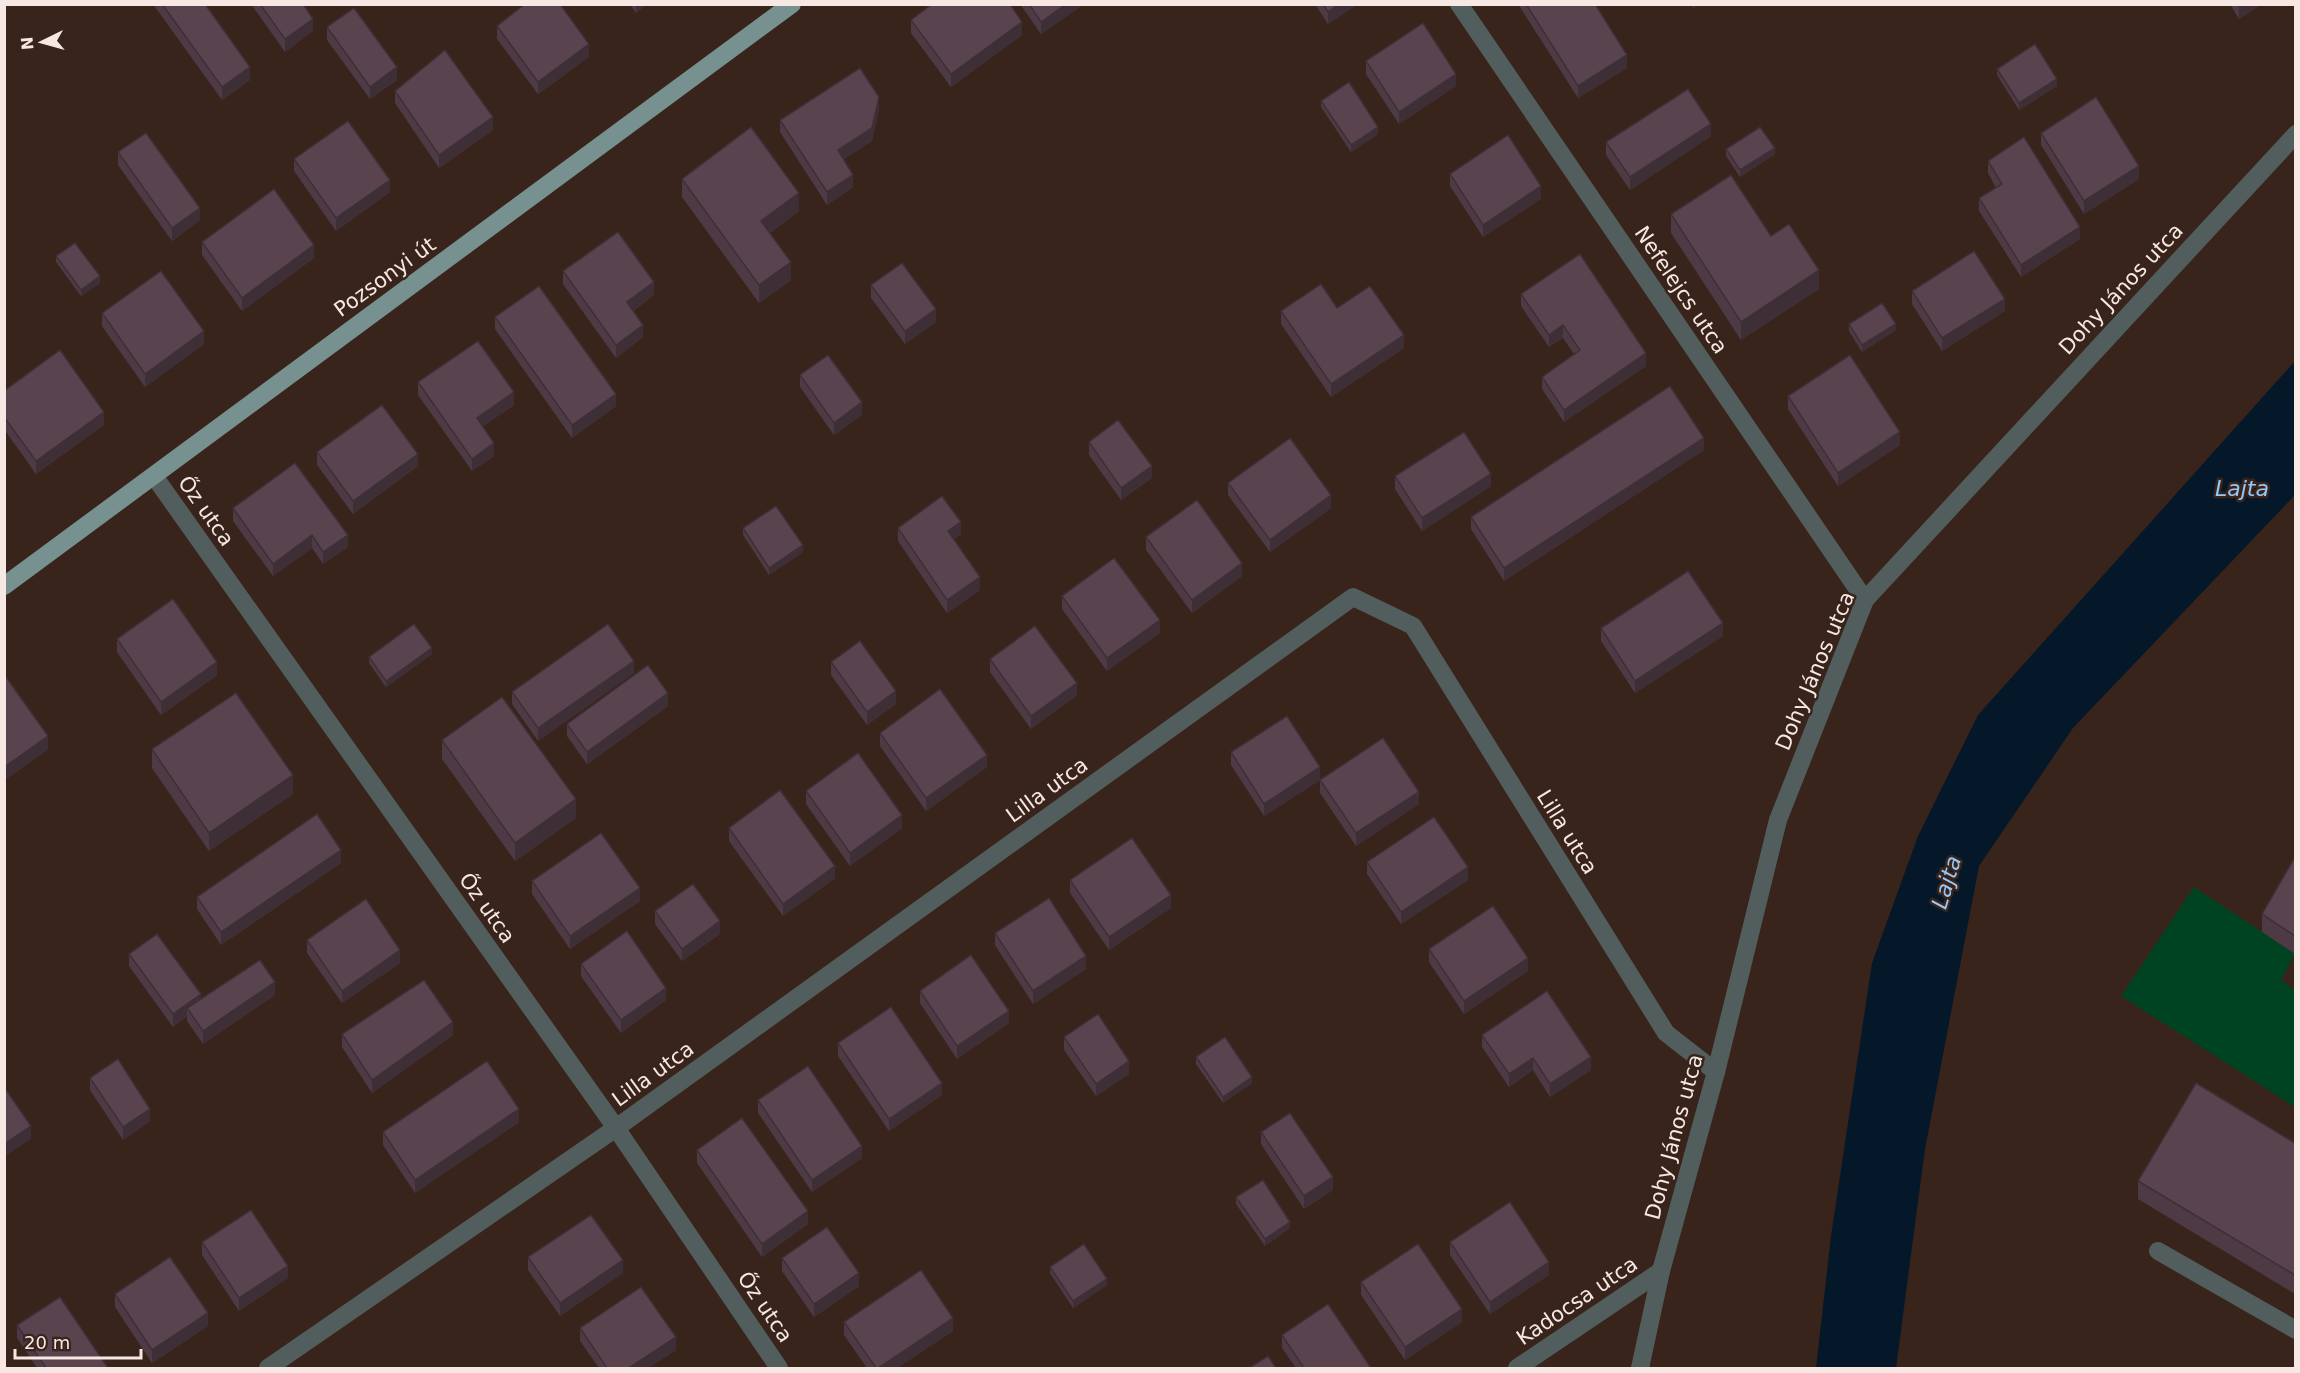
<svg xmlns="http://www.w3.org/2000/svg" width="2300" height="1373" font-family="'DejaVu Sans',sans-serif">
	<rect width="100%" height="100%" fill="#39241b"/>
	<polygon fill="#004322" points="2194,887 2295,954 2281,980 2295,990 2295,1107 2121,996"/>
	<polygon fill="#041829" points="2295,361 2295,495 2073,728 1979,866 1925,1149 1896,1368 1816,1368 1831,1236 1872,963 1918,836 1978,715"/>
	<g fill="none" stroke-linecap="round" stroke-linejoin="round">
		<g stroke="#515e5d" stroke-width="18">
			<polyline points="1459,4 1865,600"/>
			<polyline points="154,476 616,1128 779,1368"/>
			<polyline points="2158,1251 2296,1330"/>
			<polyline points="268,1368 616,1128 1353,597 1413,626 1666,1033 1716,1072"/>
			<polyline points="1517,1368 1661,1271"/>
			<polyline points="1640,1368 1661,1271 1716,1072 1778,820 1865,600 2296,134"/>
		</g>
		<polyline stroke="#76918f" stroke-width="18" points="4,586 792,4"/>
	</g>
	<g fill="#4d3a44">
		<polygon points="153,4 205,4 250,80 222,100"/>
		<polygon points="251,4 303,4 313,31 285,52"/>
		<polygon points="630,4 647,4 636,13"/>
		<polygon points="1020,4 1080,4 1080,7 1041,34"/>
		<polygon points="1315,4 1358,4 1328,24"/>
		<polygon points="1518,4 1595,4 1627,68 1578,98"/>
		<polygon points="2230,4 2262,4 2239,19"/>
		<polygon points="911,20 1022,35 951,87 911,33"/>
		<polygon points="497,26 589,57 538,94 497,39"/>
		<polygon points="327,27 397,80 370,99 327,40"/>
		<polygon points="1366,61 1456,86 1399,124 1366,74"/>
		<polygon points="1997,69 2057,86 2019,110 1997,75"/>
		<polygon points="395,91 493,130 439,168 395,103"/>
		<polygon points="1321,101 1378,134 1351,152 1321,107"/>
		<polygon points="879,109 872,141 844,159 853,187 827,205 780,132 780,120"/>
		<polygon points="2041,133 2139,179 2084,214 2041,145"/>
		<polygon points="1711,136 1630,190 1606,155 1606,142"/>
		<polygon points="1726,149 1775,154 1740,177 1726,156"/>
		<polygon points="118,152 200,220 172,241 118,165"/>
		<polygon points="294,159 390,192 336,231 294,171"/>
		<polygon points="1988,161 2080,239 2021,277 1979,211 1979,198 1996,188 1988,173"/>
		<polygon points="1450,174 1541,199 1483,237 1450,186"/>
		<polygon points="682,179 799,211 770,233 791,280 759,303 682,197"/>
		<polygon points="1671,214 1771,236 1819,289 1741,340 1671,233"/>
		<polygon points="202,242 314,258 242,311 202,255"/>
		<polygon points="56,256 100,283 81,296 56,262"/>
		<polygon points="563,271 654,295 633,311 643,337 616,358 563,284"/>
		<polygon points="871,285 936,322 905,344 871,298"/>
		<polygon points="1912,291 2005,311 1942,351 1912,304"/>
		<polygon points="1521,294 1646,366 1564,422 1542,389 1542,377 1574,354 1563,338 1549,347 1521,306"/>
		<polygon points="1337,308 1404,348 1331,397 1281,324 1281,311"/>
		<polygon points="102,313 204,344 145,387 102,326"/>
		<polygon points="495,317 616,406 572,438 495,329"/>
		<polygon points="1849,324 1896,330 1862,352 1849,331"/>
		<polygon points="800,375 862,415 834,435 800,387"/>
		<polygon points="418,382 514,405 483,426 494,456 472,471 418,395"/>
		<polygon points="4,391 104,425 36,474 4,429"/>
		<polygon points="1788,396 1900,445 1838,486 1788,409"/>
		<polygon points="1089,442 1152,478 1121,500 1089,455"/>
		<polygon points="1704,450 1504,581 1471,529 1471,517"/>
		<polygon points="317,452 418,466 353,514 317,465"/>
		<polygon points="1395,476 1491,486 1422,531 1395,489"/>
		<polygon points="1228,483 1331,508 1270,552 1228,495"/>
		<polygon points="233,508 348,547 323,564 312,548 273,576 233,521"/>
		<polygon points="743,528 803,552 769,575 743,535"/>
		<polygon points="898,528 961,534 954,539 980,590 947,613 898,541"/>
		<polygon points="1146,537 1242,576 1192,613 1146,550"/>
		<polygon points="1062,596 1160,633 1107,671 1062,609"/>
		<polygon points="1601,628 1723,636 1635,693 1601,641"/>
		<polygon points="117,639 217,675 161,715 117,652"/>
		<polygon points="432,654 386,687 369,663 369,657"/>
		<polygon points="990,659 1077,695 1031,729 990,672"/>
		<polygon points="831,662 896,704 867,725 831,675"/>
		<polygon points="634,673 538,741 512,704 512,692"/>
		<polygon points="4,678 48,749 6,779 4,776"/>
		<polygon points="668,706 587,764 567,736 567,724"/>
		<polygon points="880,733 987,767 926,811 880,746"/>
		<polygon points="442,740 576,818 515,861 442,759"/>
		<polygon points="152,749 293,794 209,851 152,768"/>
		<polygon points="1231,752 1320,780 1264,816 1231,765"/>
		<polygon points="1320,780 1419,804 1356,846 1320,793"/>
		<polygon points="806,791 902,828 850,866 806,804"/>
		<polygon points="729,828 835,878 783,916 729,841"/>
		<polygon points="2295,857 2295,954 2262,932 2262,914"/>
		<polygon points="1367,862 1468,880 1401,924 1367,874"/>
		<polygon points="341,863 221,945 197,909 197,897"/>
		<polygon points="1070,880 1171,908 1109,950 1070,893"/>
		<polygon points="532,881 640,901 570,949 532,894"/>
		<polygon points="655,911 720,934 682,961 655,924"/>
		<polygon points="995,933 1086,969 1033,1004 995,945"/>
		<polygon points="307,940 400,963 342,1003 307,953"/>
		<polygon points="1429,949 1528,971 1464,1014 1429,962"/>
		<polygon points="129,954 201,999 275,995 203,1044 187,1021 187,1016 173,1027 129,966"/>
		<polygon points="581,964 666,1000 621,1033 581,976"/>
		<polygon points="920,991 1009,1023 957,1059 920,1003"/>
		<polygon points="342,1034 453,1035 372,1093 342,1047"/>
		<polygon points="1482,1035 1591,1070 1550,1097 1533,1070 1509,1087 1482,1047"/>
		<polygon points="1064,1037 1129,1074 1096,1096 1064,1050"/>
		<polygon points="838,1043 942,1095 889,1131 838,1056"/>
		<polygon points="1196,1057 1252,1083 1223,1103 1196,1064"/>
		<polygon points="90,1078 150,1121 123,1140 90,1090"/>
		<polygon points="758,1100 862,1158 812,1192 758,1113"/>
		<polygon points="519,1122 415,1193 383,1145 383,1132"/>
		<polygon points="1261,1132 1333,1190 1304,1209 1261,1144"/>
		<polygon points="2295,1143 2295,1294 2138,1199 2138,1181"/>
		<polygon points="697,1150 808,1224 762,1257 697,1163"/>
		<polygon points="1236,1197 1290,1228 1265,1246 1236,1204"/>
		<polygon points="202,1242 288,1278 239,1311 202,1255"/>
		<polygon points="1450,1242 1549,1275 1490,1314 1450,1255"/>
		<polygon points="528,1257 623,1273 560,1316 528,1270"/>
		<polygon points="782,1258 859,1286 814,1317 782,1271"/>
		<polygon points="1050,1267 1107,1285 1073,1308 1050,1273"/>
		<polygon points="1361,1282 1462,1322 1405,1360 1361,1295"/>
		<polygon points="115,1294 208,1326 152,1363 115,1307"/>
		<polygon points="844,1322 953,1331 897,1368 867,1368 844,1335"/>
		<polygon points="17,1325 108,1368 37,1368 17,1338"/>
		<polygon points="580,1328 676,1350 648,1368 599,1368 580,1341"/>
		<polygon points="1282,1335 1371,1368 1296,1368 1282,1348"/>
	</g>
	<g fill="#3e2f37">
		<polygon points="636,4 647,4 636,13"/>
		<polygon points="1066,4 1080,4 1080,7 1041,34 1041,22"/>
		<polygon points="1339,4 1358,4 1328,24 1328,12"/>
		<polygon points="1692,4 1700,4 1692,9"/>
		<polygon points="2242,4 2262,4 2239,19 2239,6"/>
		<polygon points="313,19 313,31 285,52 285,39"/>
		<polygon points="1022,22 1022,35 951,87 951,74"/>
		<polygon points="589,44 589,57 538,94 538,82"/>
		<polygon points="1627,55 1627,68 1578,98 1578,86"/>
		<polygon points="250,67 250,80 222,100 222,87"/>
		<polygon points="397,67 397,80 370,99 370,87"/>
		<polygon points="1456,74 1456,86 1399,124 1399,112"/>
		<polygon points="2057,79 2057,86 2019,110 2019,103"/>
		<polygon points="879,97 879,109 872,141 838,163 838,150"/>
		<polygon points="493,117 493,130 439,168 439,155"/>
		<polygon points="1711,124 1711,136 1630,190 1630,177"/>
		<polygon points="1378,127 1378,134 1351,152 1351,145"/>
		<polygon points="1775,148 1775,154 1740,177 1740,170"/>
		<polygon points="2139,166 2139,179 2084,214 2084,201"/>
		<polygon points="853,175 853,187 827,205 827,192"/>
		<polygon points="390,180 390,192 336,231 336,218"/>
		<polygon points="1541,186 1541,199 1483,237 1483,225"/>
		<polygon points="799,193 799,211 761,239 761,221"/>
		<polygon points="200,208 200,220 172,241 172,228"/>
		<polygon points="2080,227 2080,239 2021,277 2021,265"/>
		<polygon points="314,245 314,258 242,311 242,298"/>
		<polygon points="791,262 791,280 759,303 759,285"/>
		<polygon points="1819,270 1819,289 1741,340 1741,322"/>
		<polygon points="100,276 100,283 81,296 81,290"/>
		<polygon points="654,282 654,295 627,315 627,302"/>
		<polygon points="2005,299 2005,311 1942,351 1942,338"/>
		<polygon points="936,309 936,322 905,344 905,331"/>
		<polygon points="1896,324 1896,330 1862,352 1862,345"/>
		<polygon points="643,325 643,337 616,358 616,345"/>
		<polygon points="1563,325 1563,338 1549,347 1549,335"/>
		<polygon points="204,331 204,344 145,387 145,374"/>
		<polygon points="1404,335 1404,348 1331,397 1331,384"/>
		<polygon points="1646,353 1646,366 1564,422 1564,410"/>
		<polygon points="514,392 514,405 477,431 477,418"/>
		<polygon points="616,394 616,406 572,438 572,425"/>
		<polygon points="862,402 862,415 834,435 834,423"/>
		<polygon points="104,412 104,425 36,474 36,461"/>
		<polygon points="1900,432 1900,445 1838,486 1838,473"/>
		<polygon points="1704,438 1704,450 1504,581 1504,568"/>
		<polygon points="494,443 494,456 472,471 472,459"/>
		<polygon points="418,454 418,466 353,514 353,501"/>
		<polygon points="1152,466 1152,478 1121,500 1121,488"/>
		<polygon points="1491,474 1491,486 1422,531 1422,518"/>
		<polygon points="1331,495 1331,508 1270,552 1270,540"/>
		<polygon points="961,522 961,534 948,543 948,531"/>
		<polygon points="312,535 312,548 273,576 273,564"/>
		<polygon points="348,535 348,547 323,564 323,552"/>
		<polygon points="803,545 803,552 769,575 769,568"/>
		<polygon points="1242,563 1242,576 1192,613 1192,600"/>
		<polygon points="980,577 980,590 947,613 947,600"/>
		<polygon points="1160,620 1160,633 1107,671 1107,658"/>
		<polygon points="1723,623 1723,636 1635,693 1635,681"/>
		<polygon points="432,648 432,654 386,687 386,681"/>
		<polygon points="634,661 634,673 538,741 538,728"/>
		<polygon points="217,662 217,675 161,715 161,702"/>
		<polygon points="1077,683 1077,695 1031,729 1031,716"/>
		<polygon points="896,691 896,704 867,725 867,712"/>
		<polygon points="668,693 668,706 587,764 587,752"/>
		<polygon points="48,736 48,749 6,779 6,766"/>
		<polygon points="987,755 987,767 926,811 926,798"/>
		<polygon points="1320,767 1320,780 1264,816 1264,804"/>
		<polygon points="293,775 293,794 209,851 209,833"/>
		<polygon points="1419,792 1419,804 1356,846 1356,833"/>
		<polygon points="576,799 576,818 515,861 515,843"/>
		<polygon points="902,815 902,828 850,866 850,853"/>
		<polygon points="341,850 341,863 221,945 221,932"/>
		<polygon points="835,866 835,878 783,916 783,904"/>
		<polygon points="1468,867 1468,880 1401,924 1401,912"/>
		<polygon points="640,888 640,901 570,949 570,936"/>
		<polygon points="1171,895 1171,908 1109,950 1109,937"/>
		<polygon points="720,921 720,934 682,961 682,949"/>
		<polygon points="400,950 400,963 342,1003 342,991"/>
		<polygon points="1086,956 1086,969 1033,1004 1033,991"/>
		<polygon points="1528,958 1528,971 1464,1014 1464,1001"/>
		<polygon points="275,982 275,995 203,1044 203,1031"/>
		<polygon points="666,988 666,1000 621,1033 621,1020"/>
		<polygon points="201,994 201,1007 187,1008 187,1016 173,1027 173,1014"/>
		<polygon points="1009,1011 1009,1023 957,1059 957,1046"/>
		<polygon points="453,1022 453,1035 372,1093 372,1080"/>
		<polygon points="1591,1057 1591,1070 1550,1097 1550,1084"/>
		<polygon points="1533,1058 1533,1070 1509,1087 1509,1074"/>
		<polygon points="1129,1061 1129,1074 1096,1096 1096,1084"/>
		<polygon points="1252,1077 1252,1083 1223,1103 1223,1097"/>
		<polygon points="942,1083 942,1095 889,1131 889,1119"/>
		<polygon points="150,1109 150,1121 123,1140 123,1127"/>
		<polygon points="519,1109 519,1122 415,1193 415,1180"/>
		<polygon points="31,1126 31,1139 4,1157 4,1144"/>
		<polygon points="862,1146 862,1158 812,1192 812,1180"/>
		<polygon points="1333,1177 1333,1190 1304,1209 1304,1196"/>
		<polygon points="808,1211 808,1224 762,1257 762,1244"/>
		<polygon points="1290,1222 1290,1228 1265,1246 1265,1239"/>
		<polygon points="623,1260 623,1273 560,1316 560,1303"/>
		<polygon points="1549,1262 1549,1275 1490,1314 1490,1302"/>
		<polygon points="288,1266 288,1278 239,1311 239,1298"/>
		<polygon points="859,1273 859,1286 814,1317 814,1304"/>
		<polygon points="1107,1279 1107,1285 1073,1308 1073,1301"/>
		<polygon points="1462,1309 1462,1322 1405,1360 1405,1347"/>
		<polygon points="208,1313 208,1326 152,1363 152,1350"/>
		<polygon points="953,1318 953,1331 897,1368 878,1368"/>
		<polygon points="676,1337 676,1350 648,1368 629,1368"/>
	</g>
	<g fill="#59434f" stroke="#3e2f37" stroke-width="1.5">
		<polygon points="162,4 205,4 250,67 222,87"/>
		<polygon points="260,4 303,4 313,19 285,39"/>
		<polygon points="525,4 560,4 589,44 538,82 497,26"/>
		<polygon points="932,4 1010,4 1022,22 951,74 911,20"/>
		<polygon points="1029,4 1066,4 1041,22"/>
		<polygon points="1323,4 1339,4 1328,12"/>
		<polygon points="1526,4 1595,4 1627,55 1578,86"/>
		<polygon points="354,8 397,67 370,87 327,27"/>
		<polygon points="1423,23 1456,74 1399,112 1366,61"/>
		<polygon points="2035,44 2057,79 2019,103 1997,69"/>
		<polygon points="445,50 493,117 439,155 395,91"/>
		<polygon points="860,68 879,97 872,128 838,150 853,175 827,192 780,120"/>
		<polygon points="1349,82 1378,127 1351,145 1321,101"/>
		<polygon points="1688,89 1711,124 1630,177 1606,142"/>
		<polygon points="2096,97 2139,166 2084,201 2041,133"/>
		<polygon points="348,121 390,180 336,218 294,159"/>
		<polygon points="751,127 799,193 761,221 791,262 759,285 682,179"/>
		<polygon points="1760,127 1775,148 1740,170 1726,149"/>
		<polygon points="146,133 200,208 172,228 118,152"/>
		<polygon points="1508,135 1541,186 1483,225 1450,174"/>
		<polygon points="2024,137 2080,227 2021,265 1979,198 2002,184 1988,161"/>
		<polygon points="1731,175 1771,236 1789,224 1819,270 1741,322 1671,214"/>
		<polygon points="274,189 314,245 242,298 202,242"/>
		<polygon points="618,232 654,282 627,302 643,325 616,345 563,271"/>
		<polygon points="75,243 100,276 81,290 56,256"/>
		<polygon points="1974,251 2005,299 1942,338 1912,291"/>
		<polygon points="1580,254 1646,353 1564,410 1542,377 1580,350 1563,325 1549,335 1521,294"/>
		<polygon points="902,263 936,309 905,331 871,285"/>
		<polygon points="161,271 204,331 145,374 102,313"/>
		<polygon points="1321,284 1337,308 1370,286 1404,335 1331,384 1281,311"/>
		<polygon points="539,286 616,394 572,425 495,317"/>
		<polygon points="1882,303 1896,324 1862,345 1849,324"/>
		<polygon points="478,341 514,392 477,418 494,443 472,459 418,382"/>
		<polygon points="60,350 104,412 36,461 4,417 4,391"/>
		<polygon points="828,355 862,402 834,423 800,375"/>
		<polygon points="1850,355 1900,432 1838,473 1788,396"/>
		<polygon points="1670,386 1704,438 1504,568 1471,517"/>
		<polygon points="382,405 418,454 353,501 317,452"/>
		<polygon points="1118,420 1152,466 1121,488 1089,442"/>
		<polygon points="1464,432 1491,474 1422,518 1395,476"/>
		<polygon points="1290,438 1331,495 1270,540 1228,483"/>
		<polygon points="295,463 348,535 323,552 312,535 273,564 233,508"/>
		<polygon points="942,496 961,522 948,531 980,577 947,600 898,528"/>
		<polygon points="1197,500 1242,563 1192,600 1146,537"/>
		<polygon points="776,506 803,545 769,568 743,528"/>
		<polygon points="1114,558 1160,620 1107,658 1062,596"/>
		<polygon points="1688,571 1723,623 1635,681 1601,628"/>
		<polygon points="173,599 217,662 161,702 117,639"/>
		<polygon points="414,624 432,648 386,681 369,657"/>
		<polygon points="608,624 634,661 538,728 512,692"/>
		<polygon points="1035,626 1077,683 1031,716 990,659"/>
		<polygon points="860,641 896,691 867,712 831,662"/>
		<polygon points="648,665 668,693 587,752 567,724"/>
		<polygon points="6,677 48,736 6,766 4,764 4,678"/>
		<polygon points="940,689 987,755 926,798 880,733"/>
		<polygon points="236,693 293,775 209,833 152,749"/>
		<polygon points="502,697 576,799 515,843 442,740"/>
		<polygon points="1287,716 1320,767 1264,804 1231,752"/>
		<polygon points="1383,738 1419,792 1356,833 1320,780"/>
		<polygon points="858,753 902,815 850,853 806,791"/>
		<polygon points="780,790 835,866 783,904 729,828"/>
		<polygon points="317,814 341,850 221,932 197,897"/>
		<polygon points="1434,817 1468,867 1401,912 1367,862"/>
		<polygon points="601,833 640,888 570,936 532,881"/>
		<polygon points="1132,838 1171,895 1109,937 1070,880"/>
		<polygon points="2295,857 2295,936 2262,914"/>
		<polygon points="693,884 720,921 682,949 655,911"/>
		<polygon points="1049,898 1086,956 1033,991 995,933"/>
		<polygon points="366,899 400,950 342,991 307,940"/>
		<polygon points="1493,906 1528,958 1464,1001 1429,949"/>
		<polygon points="627,931 666,988 621,1020 581,964"/>
		<polygon points="157,934 201,994 173,1014 129,954"/>
		<polygon points="971,955 1009,1011 957,1046 920,991"/>
		<polygon points="260,960 275,982 203,1031 187,1008"/>
		<polygon points="424,980 453,1022 372,1080 342,1034"/>
		<polygon points="1547,991 1591,1057 1550,1084 1533,1058 1509,1074 1482,1035"/>
		<polygon points="891,1007 942,1083 889,1119 838,1043"/>
		<polygon points="1098,1014 1129,1061 1096,1084 1064,1037"/>
		<polygon points="1225,1037 1252,1077 1223,1097 1196,1057"/>
		<polygon points="118,1059 150,1109 123,1127 90,1078"/>
		<polygon points="487,1061 519,1109 415,1180 383,1132"/>
		<polygon points="808,1066 862,1146 812,1180 758,1100"/>
		<polygon points="2196,1083 2295,1143 2295,1275 2138,1181"/>
		<polygon points="4,1087 31,1126 4,1144"/>
		<polygon points="1290,1113 1333,1177 1304,1196 1261,1132"/>
		<polygon points="742,1118 808,1211 762,1244 697,1150"/>
		<polygon points="1263,1180 1290,1222 1265,1239 1236,1197"/>
		<polygon points="1510,1202 1549,1262 1490,1302 1450,1242"/>
		<polygon points="251,1210 288,1266 239,1298 202,1242"/>
		<polygon points="591,1215 623,1260 560,1303 528,1257"/>
		<polygon points="827,1227 859,1273 814,1304 782,1258"/>
		<polygon points="1084,1244 1107,1279 1073,1301 1050,1267"/>
		<polygon points="1418,1244 1462,1309 1405,1347 1361,1282"/>
		<polygon points="170,1257 208,1313 152,1350 115,1294"/>
		<polygon points="921,1270 953,1318 878,1368 876,1368 844,1322"/>
		<polygon points="641,1287 676,1337 629,1368 607,1368 580,1328"/>
		<polygon points="60,1297 108,1368 46,1368 17,1325"/>
		<polygon points="1328,1304 1371,1368 1304,1368 1282,1335"/>
		<polygon points="1268,1356 1276,1368 1249,1368"/>
	</g>
	<g text-anchor="middle" stroke-width="5" stroke-linejoin="round" paint-order="stroke">
		<g font-size="21" fill="#f7e8e3" stroke="#39241b">
			<text transform="translate(385 277) rotate(-36)" y="7">Pozsonyi út</text>
			<text transform="translate(2121 289) rotate(-47)" y="7">Dohy János utca</text>
			<text transform="translate(1681 290) rotate(56)" y="7">Nefelejcs utca</text>
			<text transform="translate(206 511) rotate(55)" y="7">Őz utca</text>
			<text transform="translate(1815 671) rotate(-67)" y="7">Dohy János utca</text>
			<text transform="translate(1047 790) rotate(-36)" y="7">Lilla utca</text>
			<text transform="translate(1567 832) rotate(58)" y="7">Lilla utca</text>
			<text transform="translate(487 908) rotate(55)" y="7">Őz utca</text>
			<text transform="translate(653 1074) rotate(-36)" y="7">Lilla utca</text>
			<text transform="translate(1674 1137) rotate(-75)" y="7">Dohy János utca</text>
			<text transform="translate(1577 1301) rotate(-34)" y="7">Kadocsa utca</text>
			<text transform="translate(765 1307) rotate(56)" y="7">Őz utca</text>
		</g>
		<g font-size="22" font-style="italic" fill="#95c8f6" stroke="#39241b">
			<text x="2242" y="496">Lajta</text>
			<text transform="translate(1946 882) rotate(-73)" y="8">Lajta</text>
		</g>
	</g>
	<rect width="2300" height="1373" fill="none" stroke="#f7e8e3" stroke-width="12"/>
	<g transform="translate(42 42) rotate(265)" stroke="#39241b" stroke-width="4.5" paint-order="stroke">
	<path d="M0-4.5L10 22L0 15L-10 22Z" fill="#f7e8e3"/>
	<text y="-9" font-size="16" font-weight="bold" text-anchor="middle" fill="#f7e8e3">N</text>
	</g>
	<path d="M15 1349v9h126v-9" fill="none" stroke="#f7e8e3" stroke-width="3"/>
	<text x="24" y="1349" font-size="18" fill="#f7e8e3" stroke="#39241b" stroke-width="4.5" paint-order="stroke">20 m</text>
</svg>
